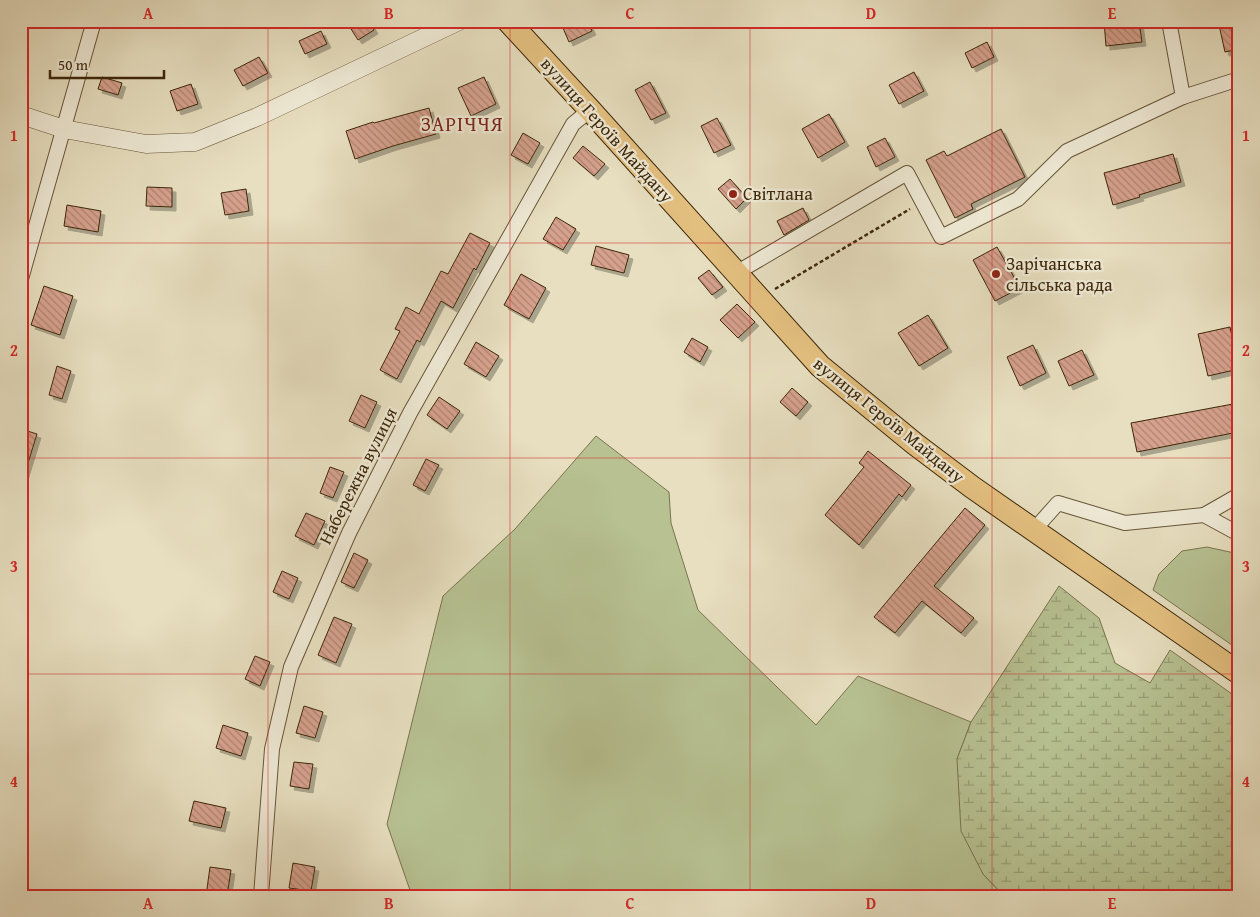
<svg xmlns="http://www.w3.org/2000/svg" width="1260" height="917" font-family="'Gentium Book Plus',serif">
	<defs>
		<pattern id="wetland-marsh" width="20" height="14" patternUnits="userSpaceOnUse" patternTransform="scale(1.25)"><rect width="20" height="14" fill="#b7c192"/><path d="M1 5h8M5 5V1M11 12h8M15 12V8" fill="none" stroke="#969d75"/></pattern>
		<pattern id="building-back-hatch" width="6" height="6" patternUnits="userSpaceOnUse" patternTransform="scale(1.25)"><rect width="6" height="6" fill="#d6a18d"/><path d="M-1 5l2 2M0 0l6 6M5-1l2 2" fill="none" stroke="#af8371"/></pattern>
		<filter id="shadow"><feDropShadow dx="4" dy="4" stdDeviation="0" flood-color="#0004"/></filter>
	</defs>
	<rect width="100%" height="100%" fill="#e7dfc0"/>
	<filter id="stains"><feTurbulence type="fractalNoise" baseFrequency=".004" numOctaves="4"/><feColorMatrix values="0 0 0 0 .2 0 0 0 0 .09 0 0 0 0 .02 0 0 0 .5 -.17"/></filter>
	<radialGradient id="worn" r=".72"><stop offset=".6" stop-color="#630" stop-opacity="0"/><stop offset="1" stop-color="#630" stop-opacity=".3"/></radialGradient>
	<g fill="#b7c192" stroke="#7a744e">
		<polygon points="596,436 669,492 671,523 698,610 816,725 858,676 971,722 957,759 983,874 1004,896 412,896 387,824 443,596 515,529"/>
		<polygon points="1207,547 1239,554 1239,650 1153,590 1159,574 1182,551"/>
	</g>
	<polygon fill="url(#wetland-marsh)" stroke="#7a744e" points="1059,586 1099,618 1115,663 1150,683 1170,650 1239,699 1239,896 1004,896 983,874 961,831 957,759 971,722"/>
	<g fill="url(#building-back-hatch)" stroke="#3c270a" filter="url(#shadow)">
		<polygon points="346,21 369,21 374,30 358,40"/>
		<polygon points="560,21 587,21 592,31 569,42"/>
		<polygon points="1104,21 1139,21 1142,42 1106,46"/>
		<polygon points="1239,21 1239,49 1225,52 1219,25"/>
		<polygon points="321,31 327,44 305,54 299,41"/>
		<polygon points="987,42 994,57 972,68 965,53"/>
		<polygon points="259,57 268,73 243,86 234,70"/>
		<polygon points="914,72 924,91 899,104 889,85"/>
		<polygon points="102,77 122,83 118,95 98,89"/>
		<polygon points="484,77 496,104 471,116 458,88"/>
		<polygon points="650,82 666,113 651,120 635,90"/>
		<polygon points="191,84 198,104 177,111 170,91"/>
		<polygon points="429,108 436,134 393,146 355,159 346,131 373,122 374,123"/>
		<polygon points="829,114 845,142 818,158 802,129"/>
		<polygon points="717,118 731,145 714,153 701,126"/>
		<polygon points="1001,129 1025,177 971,204 973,209 955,218 926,160 944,151 947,156"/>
		<polygon points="523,133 540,143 528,164 511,155"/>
		<polygon points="885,138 895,157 876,167 867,147"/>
		<polygon points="583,146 605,164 594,176 573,158"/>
		<polygon points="1173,154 1181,182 1139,195 1140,197 1113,205 1104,173"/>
		<polygon points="730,179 747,198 736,209 718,189"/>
		<polygon points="147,187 172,188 172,207 146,206"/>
		<polygon points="246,189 249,211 225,215 221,193"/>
		<polygon points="67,205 101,211 98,232 64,226"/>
		<polygon points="803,208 809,220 784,235 777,221"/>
		<polygon points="556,217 576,229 563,250 543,239"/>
		<polygon points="470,233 490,243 476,270 474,268 453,308 441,301 420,342 417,340 397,379 380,370 400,331 395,329 406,307 419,314 441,271 448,274"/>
		<polygon points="596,246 629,255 624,273 591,265"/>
		<polygon points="997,247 1020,288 995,301 973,260"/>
		<polygon points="709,270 723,287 712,295 698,278"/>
		<polygon points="521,274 546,288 529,319 504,305"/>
		<polygon points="44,286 73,296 60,335 31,325"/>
		<polygon points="737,304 755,322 738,338 720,320"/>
		<polygon points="928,315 948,348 919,366 898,333"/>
		<polygon points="1230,327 1239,369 1208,376 1198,334"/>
		<polygon points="692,338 708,347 700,362 684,352"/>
		<polygon points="476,342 499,356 486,377 464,364"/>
		<polygon points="1033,345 1046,373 1020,386 1007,357"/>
		<polygon points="1082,350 1094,375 1069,386 1058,361"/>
		<polygon points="57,366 71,371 62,399 49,395"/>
		<polygon points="792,388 808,402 796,416 780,402"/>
		<polygon points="361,395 377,402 365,428 349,421"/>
		<polygon points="439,397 460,411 447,429 427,415"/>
		<polygon points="1233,404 1238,432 1137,452 1131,423"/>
		<polygon points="21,429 37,434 24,476 21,476"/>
		<polygon points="868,451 911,485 902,497 899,494 859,545 825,515 864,467 859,463"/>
		<polygon points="426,459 439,465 425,491 413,485"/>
		<polygon points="330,467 344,472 333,498 320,493"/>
		<polygon points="965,508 985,525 934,586 974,618 961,633 922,601 895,633 874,617"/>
		<polygon points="306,513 325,521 314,545 295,536"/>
		<polygon points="354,553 368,560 354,588 341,582"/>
		<polygon points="282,571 298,578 289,599 273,592"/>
		<polygon points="334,617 352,624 336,663 318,655"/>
		<polygon points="255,656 270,662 260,686 245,679"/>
		<polygon points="304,706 323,712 315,738 296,733"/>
		<polygon points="223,725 248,733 241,756 216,748"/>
		<polygon points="294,762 313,764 309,789 290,786"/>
		<polygon points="194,801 226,808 221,828 189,821"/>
		<polygon points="293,863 315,867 311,891 289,888"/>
		<polygon points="210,867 231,870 227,896 206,896"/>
	</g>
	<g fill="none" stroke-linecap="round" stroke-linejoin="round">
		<g stroke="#675538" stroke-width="16">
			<g id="minor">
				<polyline points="1169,21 1183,97"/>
				<polyline points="736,273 907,173 941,237 1018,199 1067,151 1183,97 1239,79"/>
				<polyline points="21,279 94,21"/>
				<polyline points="1204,515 1239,534"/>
				<polyline points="1034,530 1058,503 1125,523 1204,515 1239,495"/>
				<polyline points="261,896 272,749 291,667 349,533 410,413 573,124 590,110"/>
			</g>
		</g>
		<g stroke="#675538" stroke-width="19">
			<polyline id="tertiary" points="21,115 64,129 146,144 195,142 257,117 459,21"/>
		</g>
		<g stroke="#3c270a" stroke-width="24">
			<polyline id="primary" points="508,21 590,110 820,366 915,444 972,487 1239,673"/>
		</g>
		<polyline stroke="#3c270a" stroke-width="2.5" stroke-dasharray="4 2.5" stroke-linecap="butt" points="775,289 910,209"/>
		<use href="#minor" stroke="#efead6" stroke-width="14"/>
		<use href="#tertiary" stroke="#efead6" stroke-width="18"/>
		<use href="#primary" stroke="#e4c080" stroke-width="22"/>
	</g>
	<path fill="none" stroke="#d62828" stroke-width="1" stroke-opacity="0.55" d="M268,21V896M510,21V896M750,21V896M992,21V896M21,243H1239M21,458H1239M21,674H1239"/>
	<g fill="#8f2418" stroke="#efead6" stroke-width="2">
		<circle cx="733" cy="194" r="5"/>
		<circle cx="996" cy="274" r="5"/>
	</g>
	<g text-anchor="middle" stroke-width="4.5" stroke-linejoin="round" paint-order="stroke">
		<g font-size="18" fill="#3c270a" stroke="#efead6">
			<text transform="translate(607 130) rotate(48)" y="6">вулиця Героїв Майдану</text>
			<text transform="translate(889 420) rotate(39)" y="6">вулиця Героїв Майдану</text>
			<text transform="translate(358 476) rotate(-63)" y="6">Набережна вулиця</text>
		</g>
		<g font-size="18" fill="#3c270a" stroke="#efead6" text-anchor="start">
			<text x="743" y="200">Світлана</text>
			<text x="1006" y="270">Зарічанська<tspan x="1006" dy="21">сільська рада</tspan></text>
		</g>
		<g font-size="20" letter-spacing="1" fill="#7a1f14" stroke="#efead6">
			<text x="462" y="131">ЗАРІЧЧЯ</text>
		</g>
	</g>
	<rect width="1260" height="917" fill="none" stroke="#e7dfc0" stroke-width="55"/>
	<path d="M50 70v8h114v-8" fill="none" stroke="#3c270a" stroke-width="2.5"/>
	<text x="58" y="70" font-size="15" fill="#3c270a" stroke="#efead6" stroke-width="4" paint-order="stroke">50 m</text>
	<rect x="28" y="28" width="1204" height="862" fill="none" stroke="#d62828" stroke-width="2"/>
	<g font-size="16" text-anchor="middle" font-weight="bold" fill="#d62828">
		<text x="148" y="19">A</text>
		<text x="389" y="19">B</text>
		<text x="630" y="19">C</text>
		<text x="871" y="19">D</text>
		<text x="1112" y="19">E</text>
		<text x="14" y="141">1</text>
		<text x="1246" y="141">1</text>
		<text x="14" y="356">2</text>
		<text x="1246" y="356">2</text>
		<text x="14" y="572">3</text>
		<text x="1246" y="572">3</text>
		<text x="14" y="787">4</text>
		<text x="1246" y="787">4</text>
		<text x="148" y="909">A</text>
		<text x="389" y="909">B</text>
		<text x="630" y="909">C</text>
		<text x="871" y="909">D</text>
		<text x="1112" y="909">E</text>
	</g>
	<rect width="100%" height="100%" filter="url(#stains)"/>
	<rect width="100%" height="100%" fill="url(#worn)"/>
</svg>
